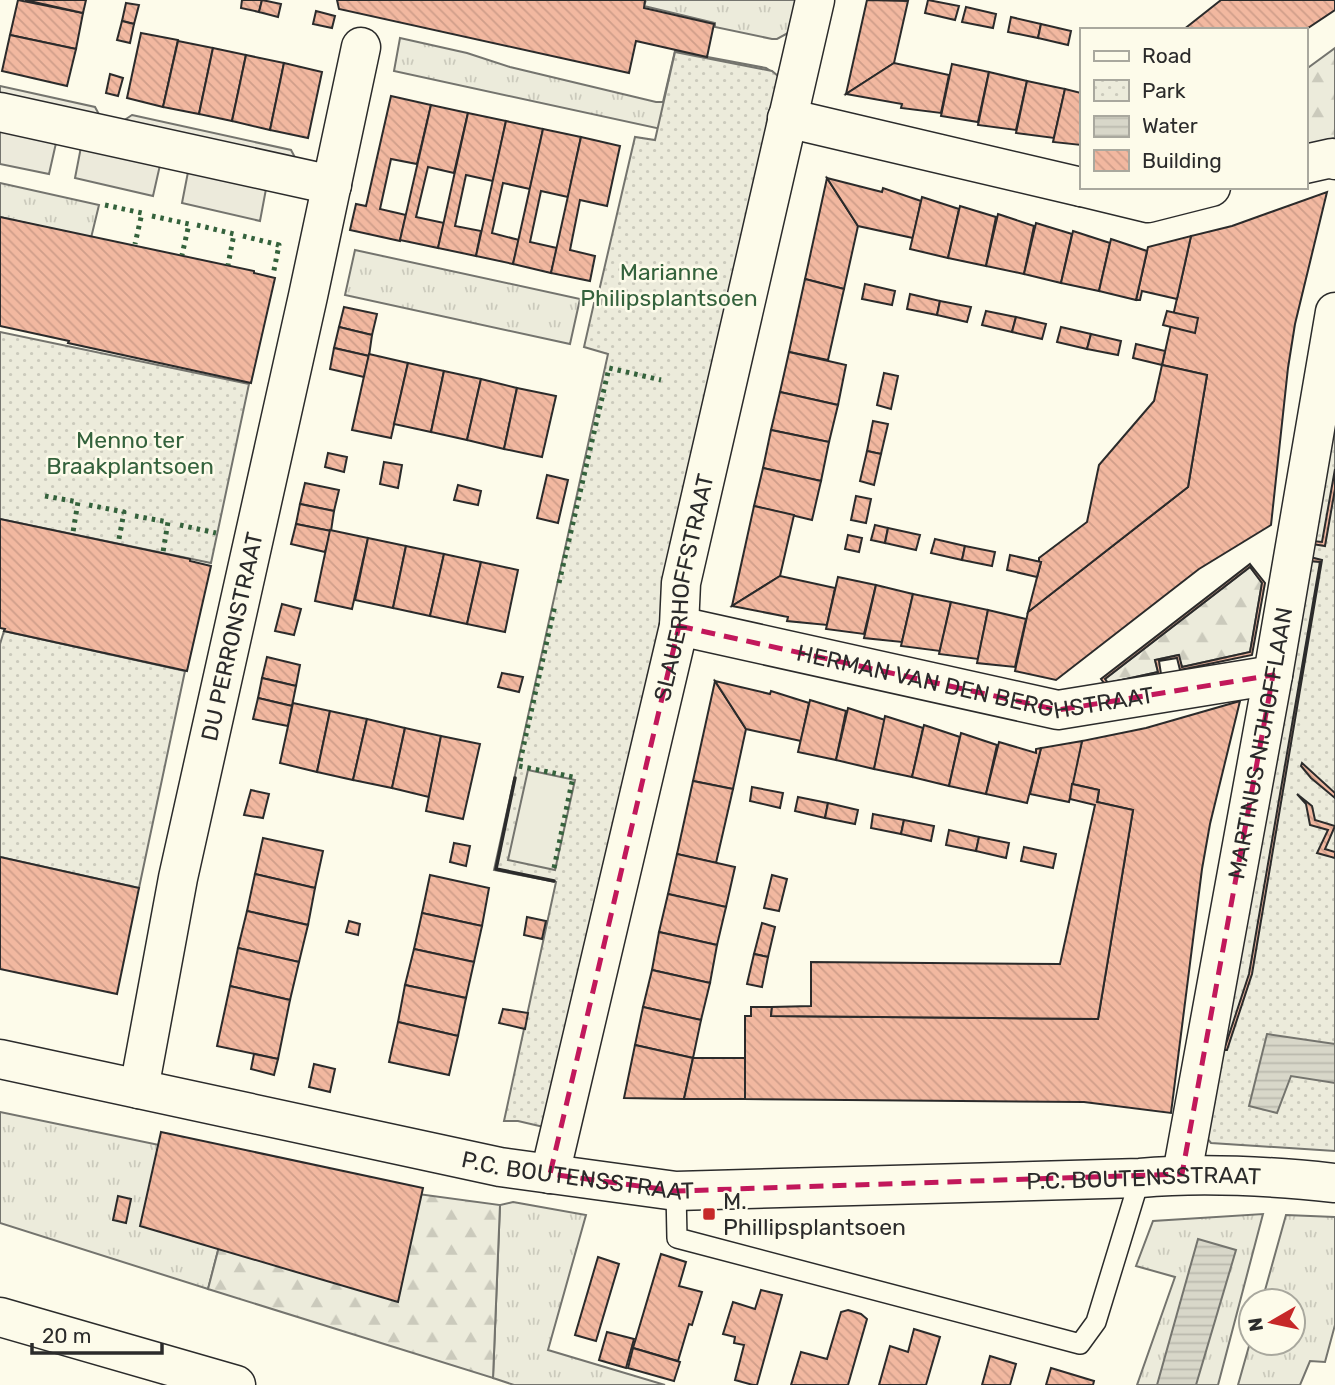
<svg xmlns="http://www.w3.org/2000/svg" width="1335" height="1385" font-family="Rubik,sans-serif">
	<defs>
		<pattern id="grass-tufts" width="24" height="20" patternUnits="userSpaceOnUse" patternTransform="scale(1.75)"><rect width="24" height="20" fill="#ecebdb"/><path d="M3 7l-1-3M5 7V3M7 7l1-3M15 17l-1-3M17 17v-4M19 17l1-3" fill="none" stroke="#cbcabc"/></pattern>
		<pattern id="forest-firs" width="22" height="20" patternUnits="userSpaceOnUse" patternTransform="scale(1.75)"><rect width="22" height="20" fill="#ecebdb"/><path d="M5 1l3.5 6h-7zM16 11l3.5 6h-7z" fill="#cbcabc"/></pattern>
		<pattern id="park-dots" width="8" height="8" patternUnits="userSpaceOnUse" patternTransform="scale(1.75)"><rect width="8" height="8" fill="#ecebdb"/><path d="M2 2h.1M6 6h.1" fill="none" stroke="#cbcabc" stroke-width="1.8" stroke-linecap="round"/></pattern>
		<pattern id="water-rules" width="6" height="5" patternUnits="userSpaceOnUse" patternTransform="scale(1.75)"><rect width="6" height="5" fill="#d8d7c9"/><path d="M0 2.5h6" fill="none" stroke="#bab9ad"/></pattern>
		<pattern id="building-back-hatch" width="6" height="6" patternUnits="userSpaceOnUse" patternTransform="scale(1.75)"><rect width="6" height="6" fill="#f2b8a0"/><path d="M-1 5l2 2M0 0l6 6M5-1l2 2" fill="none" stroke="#d09e8a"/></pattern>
	</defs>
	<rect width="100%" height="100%" fill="#fdfbea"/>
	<g fill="url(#grass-tufts)" stroke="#74746e" stroke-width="2">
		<polygon points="646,0 799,0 788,33 777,39 772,39 715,27 715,23 644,6"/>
		<polygon points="400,38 467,53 510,67 656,102 663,102 675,51 766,68 775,74 716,141 394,71"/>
		<polygon points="0,183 99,205 91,238 0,217"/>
		<polygon points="355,250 580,299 570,344 345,295"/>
		<polygon points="0,1112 241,1162 208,1289 0,1223"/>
		<polygon points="513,1202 586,1215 548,1350 665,1385 514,1385 493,1378 500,1205"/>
		<polygon points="1263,1214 1218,1385 1137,1385 1175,1277 1136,1266 1153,1221"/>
		<polygon points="1286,1215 1335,1217 1335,1325 1325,1362 1310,1361 1300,1385 1238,1385 1251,1339 1251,1343 1293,1343 1293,1301 1262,1301"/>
	</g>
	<g fill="url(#forest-firs)" stroke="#74746e" stroke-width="2">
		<polygon points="1335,48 1335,138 1305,146 1305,70"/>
		<polygon points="1250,567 1262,583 1250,652 1182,667 1178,655 1155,660 1158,672 1108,683 1105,679"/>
		<polygon points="241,1162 381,1189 500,1205 493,1378 208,1289"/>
	</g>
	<g fill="url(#park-dots)" stroke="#74746e" stroke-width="2">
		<polygon points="675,52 772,71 778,76 780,87 548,1128 518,1121 504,1121 556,882 494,870 608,354 584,347 594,303 601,304 602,293 599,291 635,137 655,140"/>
		<polygon points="0,332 249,384 211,563 0,519"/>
		<polygon points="1335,377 1335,1151 1211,1143 1206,1137"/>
		<polygon points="4,631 185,671 139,888 0,857 0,644"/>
	</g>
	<polygon fill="#ecebdb" stroke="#74746e" stroke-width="2" points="528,770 575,780 555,870 508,860"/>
	<g fill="#eceadb" stroke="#74746e" stroke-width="2">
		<polygon points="0,86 95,107 102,120 0,97"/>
		<polygon points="132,115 291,150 298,163 120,123"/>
		<polygon points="0,131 56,143 49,174 0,164"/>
		<polygon points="81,147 160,165 153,196 75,178"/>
		<polygon points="188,172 266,189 260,221 182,203"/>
	</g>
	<g fill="url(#water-rules)" stroke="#74746e" stroke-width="2">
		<polygon points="1267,1034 1335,1044 1335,1083 1291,1076 1277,1113 1249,1106"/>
		<polygon points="1198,1239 1236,1250 1196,1385 1157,1385"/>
	</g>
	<g fill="url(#building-back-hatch)" stroke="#2b2b2b" stroke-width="2" fill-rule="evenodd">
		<polygon points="18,0 83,13 76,49 10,35"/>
		<polygon points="25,0 86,0 83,13"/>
		<polygon points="242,0 262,0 259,12 241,8"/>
		<polygon points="262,0 281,4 278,17 259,12"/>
		<polygon points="337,0 645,0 644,8 714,24 707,57 636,41 629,73 339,9"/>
		<polygon points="867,0 908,1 894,63 846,94"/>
		<polygon points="928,0 959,6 955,20 925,13"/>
		<polygon points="1221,0 1335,0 1335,10 1305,30 1183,30"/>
		<polygon points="126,3 139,5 134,24 122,21"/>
		<polygon points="966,7 996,14 993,28 962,22"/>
		<polygon points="316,11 335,16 332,28 313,24"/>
		<polygon points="1011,17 1041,24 1038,38 1008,32"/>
		<polygon points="122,21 134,24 130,43 117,40"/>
		<polygon points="1041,24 1071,31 1068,45 1038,38"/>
		<polygon points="141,33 178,40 163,107 127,98"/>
		<polygon points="10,35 76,49 67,86 2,71"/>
		<polygon points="178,41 213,48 199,114 163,107"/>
		<polygon points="213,48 246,55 232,121 199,114"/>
		<polygon points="246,55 284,63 270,130 232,121"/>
		<polygon points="284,63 322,72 308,138 270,130"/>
		<polygon points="894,63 949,75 941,113 901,108 902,104 846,94"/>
		<polygon points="952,64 989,72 978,122 941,116"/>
		<polygon points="989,72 1027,81 1016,130 978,125"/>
		<polygon points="110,74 123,78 118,96 106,93"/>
		<polygon points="1027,81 1065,89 1054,138 1016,133"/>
		<polygon points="1065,89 1081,93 1081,145 1053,142"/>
		<polygon points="391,96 431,105 417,164 391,159 380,209 406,215 400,241 350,230 356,204 366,206"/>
		<polygon points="431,105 468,113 454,173 428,167 416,217 444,223 438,248 400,240"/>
		<polygon points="468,113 506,121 493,181 466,175 455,226 481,231 476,256 438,248"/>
		<polygon points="506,121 543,129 530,189 503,183 492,233 519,240 513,264 476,256"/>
		<polygon points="543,129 581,137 568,197 541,191 530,242 557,248 551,273 513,264"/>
		<polygon points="581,137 620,146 607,206 580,200 570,250 595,256 590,281 551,273"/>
		<polygon points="827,178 858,226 844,289 805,279"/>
		<polygon points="827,178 882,192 883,188 921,201 913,238 858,226"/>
		<polygon points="1327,192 1295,324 1288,368 1271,525 1199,569 1056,680 1015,671 1028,612 1188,487 1207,375 1162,365 1191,236 1232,226"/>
		<polygon points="922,197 959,209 948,258 910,249"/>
		<polygon points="960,206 996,217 986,266 948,258"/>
		<polygon points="998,214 1034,226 1024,274 986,266"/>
		<polygon points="0,217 254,271 254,273 275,278 251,383 68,343 69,341 0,326"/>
		<polygon points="1036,223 1072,234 1061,283 1024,274"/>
		<polygon points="1073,231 1110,243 1099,291 1061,283"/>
		<polygon points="1191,236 1177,299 1142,291 1140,300 1136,300 1148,247"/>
		<polygon points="1111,239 1147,251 1136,300 1099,291"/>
		<polygon points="805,279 844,289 828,360 789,352"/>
		<polygon points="865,284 895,291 892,305 862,299"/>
		<polygon points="910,294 940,301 937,315 907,309"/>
		<polygon points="940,301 971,307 967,322 937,315"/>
		<polygon points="344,307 377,314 372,335 339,327"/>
		<polygon points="986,311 1016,317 1012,332 982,325"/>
		<polygon points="1167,311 1198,318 1195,333 1163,325"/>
		<polygon points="1016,317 1046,324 1042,339 1012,332"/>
		<polygon points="339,327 372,335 369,356 334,348"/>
		<polygon points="1061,327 1091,334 1087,349 1057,342"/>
		<polygon points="1091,334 1121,341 1118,355 1087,349"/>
		<polygon points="1136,344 1165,351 1162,365 1133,358"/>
		<polygon points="334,348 369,356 364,377 330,369"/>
		<polygon points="789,352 846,365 838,405 780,392"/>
		<polygon points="369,354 408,363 391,438 352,430"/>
		<polygon points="408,363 444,371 431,432 394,424"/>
		<polygon points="1162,365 1207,375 1188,487 1028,612 1041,562 1039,562 1039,558 1087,522 1099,465 1154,401"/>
		<polygon points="444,371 481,379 467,440 431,432"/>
		<polygon points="884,373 898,376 891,409 877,405"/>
		<polygon points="481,379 517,388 504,449 467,440"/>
		<polygon points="517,388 556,396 542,457 504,449"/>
		<polygon points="780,392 838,405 829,442 771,430"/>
		<polygon points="873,421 888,424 881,454 867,451"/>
		<polygon points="771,430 829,442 821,481 763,468"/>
		<polygon points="867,451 881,454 874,485 860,481"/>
		<polygon points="328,453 347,457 344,472 325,467"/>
		<polygon points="384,462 402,465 398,488 380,484"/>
		<polygon points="763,468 821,481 812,520 754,506"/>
		<polygon points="1335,469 1335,489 1325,546 1312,544 1313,541 1322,542"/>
		<polygon points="547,475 568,480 558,523 537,518"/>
		<polygon points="305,483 339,490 334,511 300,504"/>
		<polygon points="458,485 481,491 478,505 454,500"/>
		<polygon points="856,496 871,499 866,523 851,520"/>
		<polygon points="300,504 334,511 331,531 296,524"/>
		<polygon points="754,506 794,515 780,576 732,606"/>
		<polygon points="0,519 190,559 190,561 211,566 187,671 4,631 5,629 0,628"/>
		<polygon points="296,524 331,531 325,552 291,544"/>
		<polygon points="875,525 888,528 885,543 871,540"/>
		<polygon points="888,528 920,535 916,550 885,543"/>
		<polygon points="330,530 368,538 352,609 315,601"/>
		<polygon points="848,535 862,538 859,552 845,549"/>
		<polygon points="368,538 406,546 393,608 355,600"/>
		<polygon points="935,539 965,546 962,560 931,553"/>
		<polygon points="406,546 444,554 430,616 393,608"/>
		<polygon points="965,546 995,552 992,566 962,560"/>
		<polygon points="444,554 481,562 467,624 430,616"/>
		<polygon points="1010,555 1041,562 1037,577 1007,570"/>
		<polygon points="1310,557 1322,560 1252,974 1227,1050 1224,1050 1249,974 1320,562 1309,561"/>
		<polygon points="481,562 518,570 505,632 467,624"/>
		<path d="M1250,564L1265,583L1252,655L1180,670L1177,658L1159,661L1161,674L1107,687L1101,679ZM1250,567L1262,583L1250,652L1182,667L1179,655L1155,660L1158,672L1108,683L1105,679Z"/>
		<polygon points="780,576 835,588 827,625 787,621 788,617 732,606"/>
		<polygon points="838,577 876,585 864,634 826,629"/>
		<polygon points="876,585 913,594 902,642 864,638"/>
		<polygon points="913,594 951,602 940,651 901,646"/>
		<polygon points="951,602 988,610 978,659 939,654"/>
		<polygon points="282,604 301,609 294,635 275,631"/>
		<polygon points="988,610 1026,619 1015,667 977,663"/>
		<polygon points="267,657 300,665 296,686 262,678"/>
		<polygon points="502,673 523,677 519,692 498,687"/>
		<polygon points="262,678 296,686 292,706 258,698"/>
		<polygon points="715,681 746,729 733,789 693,781"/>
		<polygon points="715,681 770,694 771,691 809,703 801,741 746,729"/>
		<polygon points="258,698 292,706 288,726 253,719"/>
		<polygon points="810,700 846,711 836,760 798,752"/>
		<polygon points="1240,701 1210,824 1202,869 1171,1113 1084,1102 745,1099 745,1016 751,1016 751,1007 772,1007 771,1016 1098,1019 1133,810 1097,802 1099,790 1072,784 1082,741 1146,728"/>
		<polygon points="293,703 330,711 317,772 280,763"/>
		<polygon points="848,708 885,720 874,769 836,760"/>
		<polygon points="330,711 367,719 353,780 317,772"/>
		<polygon points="885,716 923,728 912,777 874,769"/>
		<polygon points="367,719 405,728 392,788 353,780"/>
		<polygon points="924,725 960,737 949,786 912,777"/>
		<polygon points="405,728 441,736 429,797 392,788"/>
		<polygon points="961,733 997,745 986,794 949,786"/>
		<polygon points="441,736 480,744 463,819 426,811"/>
		<polygon points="1082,741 1069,802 1030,794 1041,748"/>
		<polygon points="999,742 1036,753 1036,749 1041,748 1027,803 986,794"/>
		<polygon points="1302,763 1335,793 1335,798 1311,778 1301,766"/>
		<polygon points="693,781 733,789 716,863 677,854"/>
		<polygon points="1072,784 1099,790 1097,802 1133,810 1098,1019 771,1016 772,1007 811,1006 811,962 1060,964 1095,805 1070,799"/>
		<polygon points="752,787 783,793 780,808 750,801"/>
		<polygon points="251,790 269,794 263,818 244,815"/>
		<polygon points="1297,794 1312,806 1315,820 1335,826 1325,849 1335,852 1335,858 1317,853 1328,830 1310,825 1306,804"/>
		<polygon points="798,797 828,803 825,818 795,811"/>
		<polygon points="828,803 858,810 855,824 825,818"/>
		<polygon points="873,814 904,820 901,834 871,828"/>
		<polygon points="904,820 934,826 931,841 901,834"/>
		<polygon points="949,830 979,837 976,851 946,845"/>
		<polygon points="979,837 1009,843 1006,858 976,851"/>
		<polygon points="263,838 323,851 315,888 255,874"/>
		<polygon points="454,843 470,846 466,866 450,862"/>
		<polygon points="1024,847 1056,854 1053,868 1021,861"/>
		<polygon points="677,854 735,867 726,907 668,894"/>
		<polygon points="0,857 139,888 117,994 0,969"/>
		<polygon points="255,874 315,888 308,925 247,911"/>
		<polygon points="430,875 489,888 482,926 422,913"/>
		<polygon points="772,875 787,879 779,911 764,908"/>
		<polygon points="668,894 726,907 717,945 659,932"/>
		<polygon points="247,911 308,925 299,962 238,948"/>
		<polygon points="422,913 482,926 474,962 414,949"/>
		<polygon points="527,917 546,921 542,939 524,935"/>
		<polygon points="349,921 360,924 358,935 346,932"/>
		<polygon points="762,923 775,927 768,957 754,954"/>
		<polygon points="659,932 717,945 710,983 652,970"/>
		<polygon points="238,948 299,962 290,1000 230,986"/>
		<polygon points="414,949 474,962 466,998 405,985"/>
		<polygon points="754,954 768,957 762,987 747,984"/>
		<polygon points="652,970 710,983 701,1020 643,1007"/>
		<polygon points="405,985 466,998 458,1036 398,1022"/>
		<polygon points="230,986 290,1000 278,1059 217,1046"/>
		<polygon points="643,1007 701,1020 693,1058 635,1045"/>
		<polygon points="503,1009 528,1013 525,1029 499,1023"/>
		<polygon points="398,1022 458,1036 449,1075 389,1062"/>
		<polygon points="635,1045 693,1058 684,1099 624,1098"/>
		<polygon points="254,1054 278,1059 274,1075 251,1069"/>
		<polygon points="693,1058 745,1058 745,1099 684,1099"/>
		<polygon points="314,1064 335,1069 330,1092 309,1087"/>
		<polygon points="161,1132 423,1188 398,1302 140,1226"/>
		<polygon points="118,1196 131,1199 126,1223 113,1220"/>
		<polygon points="661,1254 686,1262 679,1286 702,1292 692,1325 689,1324 678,1361 633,1348"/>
		<polygon points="598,1257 619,1264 596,1341 575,1335"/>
		<polygon points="761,1290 782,1295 757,1385 753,1385 735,1380 744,1345 734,1343 735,1337 723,1334 733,1302 755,1309"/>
		<polygon points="848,1310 861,1314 867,1319 848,1385 791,1385 801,1352 827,1359 841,1312"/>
		<polygon points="914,1329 940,1337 926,1385 879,1385 890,1346 908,1352"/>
		<polygon points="607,1332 634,1339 626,1368 599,1360"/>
		<polygon points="633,1348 680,1362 674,1381 628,1368"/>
		<polygon points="990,1356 1016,1364 1010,1385 982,1385"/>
		<polygon points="1051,1368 1094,1381 1093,1385 1046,1385"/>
	</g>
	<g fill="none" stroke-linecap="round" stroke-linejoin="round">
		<g stroke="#2b2b2b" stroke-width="22">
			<polyline id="service" points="676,1191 677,1238 1080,1344 1096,1322 1140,1178"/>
		</g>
		<g stroke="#2b2b2b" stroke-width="41">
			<g id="minor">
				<polyline points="0,112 332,185"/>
				<polyline points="787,118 1081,187"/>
				<polyline points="1305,164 1332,158 1335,160"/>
				<polyline points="1082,187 1148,203 1211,187"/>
				<path id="s1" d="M679,626L1058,710L1273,675"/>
				<path id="s2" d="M139,1089L178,878L308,296L361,47"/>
				<path id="s3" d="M550,1174L679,626L681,583L815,0"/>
				<path id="s4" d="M1182,1174L1273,675L1335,312"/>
			</g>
		</g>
		<g stroke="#2b2b2b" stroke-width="41">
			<g id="tertiary">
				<path id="s5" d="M0,1059L500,1167L676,1191L1140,1178C1205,1172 1270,1176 1335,1183"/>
			</g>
		</g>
		<g stroke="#2b2b2b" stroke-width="41">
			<polyline id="primary" points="0,1317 236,1385"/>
		</g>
		<use href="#service" stroke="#fdfbea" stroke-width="19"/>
		<use href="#minor" stroke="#fdfbea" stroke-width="38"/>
		<use href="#tertiary" stroke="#fdfbea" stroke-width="38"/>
		<use href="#primary" stroke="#fdfbea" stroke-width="38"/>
		<g stroke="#34623c" stroke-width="5" stroke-dasharray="3.5 5" stroke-linecap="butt">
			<polyline points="105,205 142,213 135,244"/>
			<polyline points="152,216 189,224 182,255"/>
			<polyline points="197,225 234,234 228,265"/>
			<polyline points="243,236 279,245 273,275"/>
			<polyline points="45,496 78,502 73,532"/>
			<polyline points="89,505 124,512 119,539"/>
			<polyline points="135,516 168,522 163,552"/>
			<polyline points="180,525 216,533"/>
			<polyline points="559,583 609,368 661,380"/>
			<polyline points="554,868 573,777 519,766 555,605"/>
		</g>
		<polyline stroke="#2b2b2b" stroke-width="3.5" points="515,778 496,869 554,881"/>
	</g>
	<path fill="none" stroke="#c2185b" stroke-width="5" stroke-dasharray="14 9" stroke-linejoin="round" d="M679,626L1058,710L1273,675L1182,1174L676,1191L550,1174Z"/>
	<rect fill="#c62828" stroke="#fdfbea" stroke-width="2.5" x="702" y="1207" width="14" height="14" rx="3.5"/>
	<g text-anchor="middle" stroke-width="5" stroke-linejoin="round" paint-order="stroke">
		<g font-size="23" fill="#34623c" stroke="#fdfbea">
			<text x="669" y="280">Marianne<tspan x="669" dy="26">Philipsplantsoen</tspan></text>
			<text x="130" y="448">Menno ter<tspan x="130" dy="26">Braakplantsoen</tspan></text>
		</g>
		<g font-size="23" fill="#2b2b2b" stroke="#fdfbea">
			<text dy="8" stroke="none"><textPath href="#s3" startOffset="602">SLAUERHOFFSTRAAT</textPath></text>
			<text dy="8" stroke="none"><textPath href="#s2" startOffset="462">DU PERRONSTRAAT</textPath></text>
			<text dy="8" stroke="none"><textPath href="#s1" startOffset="303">HERMAN VAN DEN BERGHSTRAAT</textPath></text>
			<text dy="8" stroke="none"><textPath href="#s4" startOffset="438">MARTINUS NIJHOFFLAAN</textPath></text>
			<text dy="8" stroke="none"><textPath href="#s5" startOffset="590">P.C. BOUTENSSTRAAT</textPath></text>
			<text dy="8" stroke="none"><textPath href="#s5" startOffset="1157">P.C. BOUTENSSTRAAT</textPath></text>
		</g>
		<g font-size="23" fill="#2b2b2b" stroke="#fdfbea" text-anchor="start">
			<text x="723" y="1209">M.<tspan x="723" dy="26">Phillipsplantsoen</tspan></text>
		</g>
	</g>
	<rect x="1080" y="28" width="228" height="161" fill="#fdfbea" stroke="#a9a89e" stroke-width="2"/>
	<rect x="1094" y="51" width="35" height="10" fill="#fdfbea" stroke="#a9a89e" stroke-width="2"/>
	<text x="1142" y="63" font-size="21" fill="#2b2b2b">Road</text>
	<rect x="1094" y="80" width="35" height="21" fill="url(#park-dots)" stroke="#a9a89e" stroke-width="2"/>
	<text x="1142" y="98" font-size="21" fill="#2b2b2b">Park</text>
	<rect x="1094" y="116" width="35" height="21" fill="url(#water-rules)" stroke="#a9a89e" stroke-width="2"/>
	<text x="1142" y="133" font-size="21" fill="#2b2b2b">Water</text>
	<rect x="1094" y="150" width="35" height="21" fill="url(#building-back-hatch)" stroke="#a9a89e" stroke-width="2"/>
	<text x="1142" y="168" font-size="21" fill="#2b2b2b">Building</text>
	<g transform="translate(1272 1322) rotate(261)"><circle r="33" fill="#fdfbea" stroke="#a9a89e" stroke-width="2"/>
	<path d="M0-5L12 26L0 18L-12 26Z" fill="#c62828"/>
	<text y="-10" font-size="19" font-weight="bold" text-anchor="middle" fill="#2b2b2b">N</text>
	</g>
	<path d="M32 1343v10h130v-10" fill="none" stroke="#2b2b2b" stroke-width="3.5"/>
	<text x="42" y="1343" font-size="21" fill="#2b2b2b" stroke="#fdfbea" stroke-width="5" paint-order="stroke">20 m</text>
</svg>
